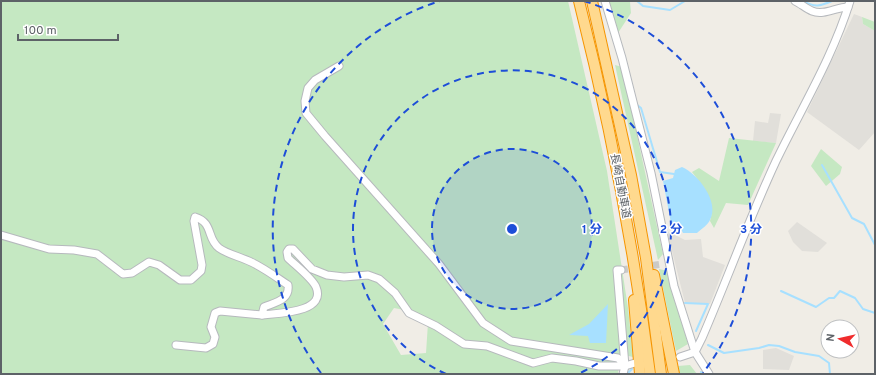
<svg xmlns="http://www.w3.org/2000/svg" width="876" height="375" font-family="Overpass,'Noto Sans JP',sans-serif">
	<rect width="100%" height="100%" fill="#f0ede6"/>
	<g fill="#e1dfda">
		<polygon points="854,14 862,17 863,24 875,31 875,132 859,150 807,112"/>
		<polygon points="770,113 781,114 776,143 753,141 755,121 768,123"/>
		<polygon points="797,222 827,243 818,252 802,251 793,242 788,231"/>
		<polygon points="667,231 685,240 701,239 703,257 725,265 710,304 685,303"/>
		<polygon points="776,348 794,356 789,370 763,369 763,350"/>
	</g>
	<g fill="#c5e8c2" fill-rule="evenodd">
		<path d="M1,1H568L607,171L628,308L633,357L620,354L618,374H1ZM394,308L415,312L428,323L426,353L401,355L383,324Z"/>
		<polygon points="608,1 634,1 630,2 631,13 618,33"/>
		<polygon points="862,17 875,22 875,31 863,24"/>
		<polygon points="615,65 622,67 663,254 658,260"/>
		<path d="M729,138L776,143L748,205L726,203L714,228L710,221C716,200 704,188 692,172L699,168L719,181Z"/>
		<polygon points="821,149 842,167 840,174 826,186 811,166"/>
		<polygon points="659,269 668,271 688,344 676,351"/>
		<polygon points="690,365 697,374 679,374 678,366"/>
	</g>
	<g fill="#a7e0ff">
		<path d="M682,167C698,174 720,202 710,220C708,225 701,229 697,233H683L680,227L671,223L663,181L673,178L675,170Z"/>
		<polygon points="608,304 606,343 590,343 588,336 569,335 589,324"/>
	</g>
	<g fill="none" stroke-linecap="round" stroke-linejoin="round">
		<g stroke="#a7e0ff" stroke-width="2">
			<polyline points="637,1 643,6 670,10 685,1"/>
			<path d="M804,1C815,8 820,6 832,1"/>
			<polyline points="636,104 641,108 660,172 674,174"/>
			<polyline points="822,165 852,218 864,224 875,245"/>
			<polyline points="781,291 816,307 829,298 834,298 840,291 855,298 863,309 875,313"/>
			<polyline points="685,303 708,304 696,331"/>
			<polyline points="708,345 724,353 759,348 769,345 779,346 795,352 819,356 829,363 830,374"/>
			<polyline points="701,372 703,374"/>
			<polyline points="627,374 632,369"/>
		</g>
		<polyline stroke="#cbcac6" stroke-width="7" stroke-dasharray="7 3.5" stroke-linecap="butt" points="621,270 662,264"/>
		<g stroke="#b6b9bd" stroke-width="9">
			<g id="minor">
				<polyline points="605,1 622,58 651,173 674,286 695,352 709,374"/>
				<path d="M795,1C801,4 807,9 812,11C824,16 836,7 848,7"/>
				<polyline points="339,66 315,80 308,88 305,101 306,113 325,136 439,264 483,323 511,341 618,358 625,366"/>
				<path d="M1,235L49,249L74,250L97,254L123,274L132,273L149,262L159,265L180,280H191L201,271L202,265L194,221L195,217C214,223 206,238 219,248C227,254 241,257 251,262C264,268 276,277 288,285C290,300 276,302 264,307L262,315C277,313 327,313 316,287C312,278 295,265 288,258L287,252L289,249H293L312,269L327,275L344,277L368,275L379,279L395,293L409,313L436,326L464,344L487,346L533,363L552,358L576,361L599,366H625L635,363"/>
				<polyline points="621,270 617,270 625,366 623,374"/>
				<polyline points="176,345 206,348 213,344 215,337 211,327 215,313 220,311 262,315"/>
				<path d="M680,357L695,352L702,338C727,280 749,219 776,161C801,109 833,57 850,1"/>
			</g>
		</g>
		<g stroke="#f69500" stroke-width="12">
			<g id="highway">
				<path d="M579,1C610,124 634,248 650,374"/>
				<polyline points="592,1 631,175 646,258 661,374"/>
				<polyline points="654,275 674,374"/>
				<polyline points="634,300 640,374"/>
			</g>
		</g>
		<use href="#minor" stroke="#fff" stroke-width="7"/>
		<use href="#highway" stroke="#ffd98e" stroke-width="10"/>
	</g>
	<circle cx="512" cy="229" r="80" fill="#1d4ed8" fill-opacity=".12"/>
	<g fill="none" stroke="#1d4ed8" stroke-width="2" stroke-dasharray="7 5">
		<circle cx="512" cy="229" r="80"/>
		<path d="M446 374A159 159 0 1 1 578 374"/>
		<path d="M321 373A239 239 0 0 1 440 1M584 1A239 239 0 0 1 703 373"/>
	</g>
	<g text-anchor="middle" stroke-width="3" stroke-linejoin="round" paint-order="stroke">
		<g font-size="11" fill="#5d6267" stroke="#fff">
			<text transform="translate(621 186) rotate(79)" y="4">長崎自動車道</text>
		</g>
	</g>
	<circle cx="512" cy="229" r="6" fill="#1d4ed8" stroke="#fff" stroke-width="2"/>
	<g font-size="12" text-anchor="middle" font-weight="bold" fill="#1d4ed8" stroke="#fff" stroke-width="3" stroke-linejoin="round" paint-order="stroke">
		<text x="592" y="233">1 分</text>
		<text x="671" y="233">2 分</text>
		<text x="751" y="233">3 分</text>
	</g>
	<rect width="876" height="375" fill="none" stroke="#5d6267" stroke-width="4"/>
	<g transform="translate(840 339) rotate(278)"><circle r="19" fill="#ffffff" stroke="#bec0c2"/>
	<path d="M0-3L7 15L0 10L-7 15Z" fill="#f02c2d"/>
	<text y="-6" font-size="11" font-weight="bold" text-anchor="middle" fill="#5d6267">N</text>
	</g>
	<path d="M18 34v6h100v-6" fill="none" stroke="#5d6267" stroke-width="2"/>
	<text x="24" y="34" font-size="12" fill="#5d6267" stroke="#ffffff" stroke-width="3" paint-order="stroke">100 m</text>
</svg>
